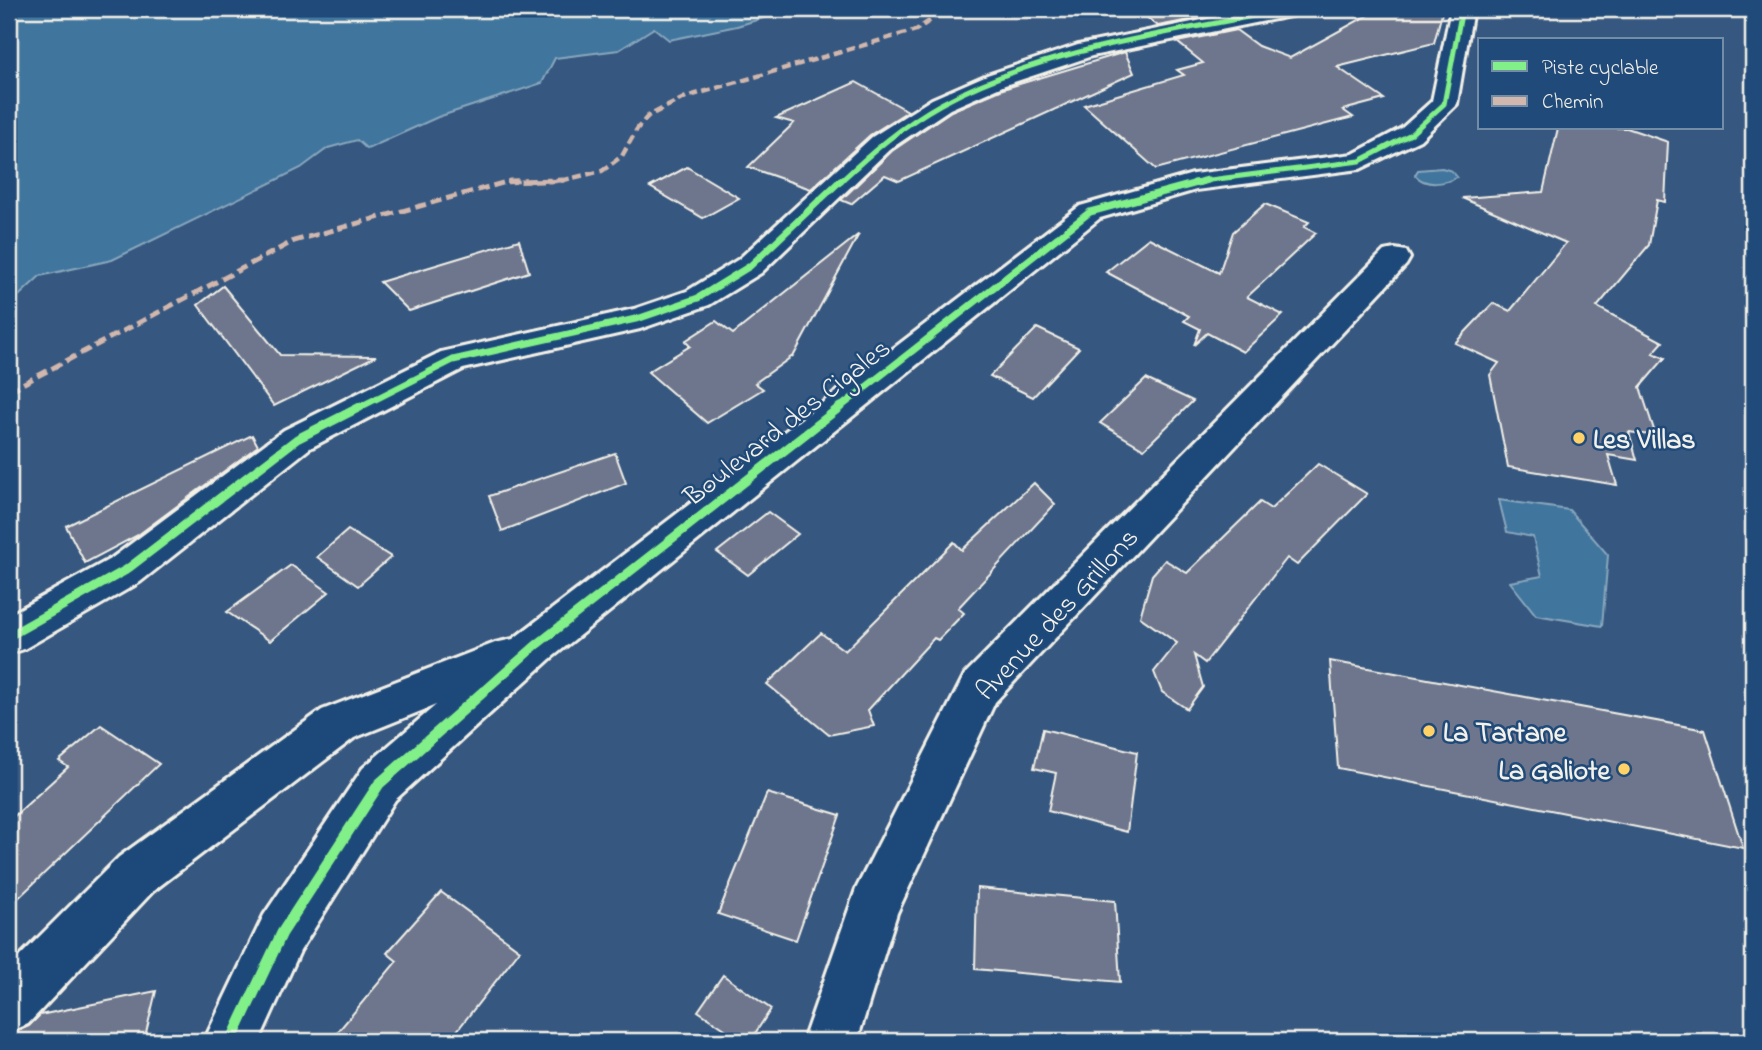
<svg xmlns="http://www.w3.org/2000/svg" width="1762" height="1050" font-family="'Indie Flower',sans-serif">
	<rect width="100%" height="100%" fill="#365780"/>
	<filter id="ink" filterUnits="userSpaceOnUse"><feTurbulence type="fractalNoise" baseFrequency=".0143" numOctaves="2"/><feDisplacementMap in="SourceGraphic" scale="14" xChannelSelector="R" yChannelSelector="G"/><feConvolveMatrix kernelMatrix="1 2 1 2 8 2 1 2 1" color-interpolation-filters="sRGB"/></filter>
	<g filter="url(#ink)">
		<g fill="#41759e" stroke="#89a7bc" stroke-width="2">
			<polygon points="9,9 793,9 737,26 669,40 654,28 619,50 555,58 542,83 438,117 367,149 357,140 328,148 301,168 112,260 40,276 9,305"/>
			<path d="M1442,168L1452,171L1457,177C1445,184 1425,187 1415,175L1418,170Z"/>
			<polygon points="1499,500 1569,510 1608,555 1602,626 1536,615 1510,582 1542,576 1533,537 1507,532"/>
		</g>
		<g fill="#6d768d" stroke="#f4f1e8" stroke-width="2">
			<polygon points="1136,9 1208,9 1216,15 1158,26"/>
			<polygon points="1379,9 1443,9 1434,43 1337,67 1384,99 1343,110 1353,117 1156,169 1084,105 1184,75 1177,70 1203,63 1177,42 1236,30 1258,46 1290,58"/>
			<polygon points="1125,52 1134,73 899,181 885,175 851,204 841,200 892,151 951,111 1003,89"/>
			<polygon points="856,82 908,111 870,135 811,189 748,167 794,123 776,118"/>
			<polygon points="1558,128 1627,128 1668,142 1665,202 1657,200 1649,245 1597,307 1663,342 1653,353 1665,358 1640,387 1656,436 1629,432 1637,460 1608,455 1617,485 1508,467 1490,375 1499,363 1455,343 1493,303 1510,311 1566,243 1462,198 1543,192"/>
			<polygon points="687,167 739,198 703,218 650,187"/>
			<polygon points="1265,204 1309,222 1304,227 1316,233 1247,297 1283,315 1243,352 1207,333 1194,345 1200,329 1184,321 1189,316 1106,272 1149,238 1219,273 1233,232"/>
			<polygon points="859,234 794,355 755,383 763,389 707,423 648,372 690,346 685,341 716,321 733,334"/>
			<polygon points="519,240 529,272 409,311 380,282"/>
			<polygon points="223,286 280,355 376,356 274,406 198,305"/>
			<polygon points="1037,328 1079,348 1033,397 990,376"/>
			<polygon points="1146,379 1193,401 1144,449 1100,423"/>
			<polygon points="252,435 258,446 138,535 85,563 66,526"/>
			<polygon points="615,453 626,483 502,531 489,496"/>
			<polygon points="1318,464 1367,494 1297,565 1287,558 1205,663 1194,655 1203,687 1187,709 1162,692 1154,672 1177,643 1140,617 1152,575 1165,560 1187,573 1260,502 1271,509"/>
			<polygon points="1034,483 1055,504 958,608 964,613 938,640 934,638 868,710 874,726 829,735 767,684 821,633 845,651 954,542 962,550"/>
			<polygon points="768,512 798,534 748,575 717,552"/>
			<polygon points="348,530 391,557 358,586 317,557"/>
			<polygon points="291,565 329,592 270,641 227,612"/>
			<polygon points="1330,661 1705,730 1743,848 1338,768"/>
			<polygon points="101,725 159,764 9,907 9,821 68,767 59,761"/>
			<polygon points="1043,729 1137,752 1127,832 1048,811 1056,773 1034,768"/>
			<polygon points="767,793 840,815 796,940 718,914"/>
			<polygon points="977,888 1115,901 1120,982 975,969"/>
			<polygon points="441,892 520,950 449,1041 330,1041 397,961 387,953"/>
			<polygon points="723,975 771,1009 750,1041 743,1041 698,1011"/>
			<polygon points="156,991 144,1041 9,1041 9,1035 29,1026 40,1015"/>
		</g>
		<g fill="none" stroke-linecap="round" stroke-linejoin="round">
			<g stroke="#f4f1e8" stroke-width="6">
				<g id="street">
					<polygon points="1257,9 1301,9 1298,14 1290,16 1092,56 1005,85 950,109 890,149 761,273 709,305 640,329 463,369 310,448 140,582 24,649 9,654 9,615 112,558 284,430 441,352 634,309 687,291 739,259 872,137 932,99 987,75 1078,45"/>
					<polygon points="1451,9 1473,9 1457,104 1420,140 1360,169 1196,190 1100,218 550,659 395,800 300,951 259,1041 204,1041 264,915 363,768 436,705 354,738 153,891 28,1024 9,1032 9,967 119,857 322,710 495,643 513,639 1080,206 1193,174 1353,154 1402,128 1432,101"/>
					<polygon points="1395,249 1406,251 1410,258 1406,265 995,702 897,913 857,1041 803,1041 856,889 965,674 1384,251"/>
				</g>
			</g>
			<use href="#street" fill="#1f4a7a" fill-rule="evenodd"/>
			<polyline stroke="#d1b7ad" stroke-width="4.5" stroke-dasharray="9 4.5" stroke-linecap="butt" points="507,182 560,181 602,171 622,156 637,129 648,116 686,97 916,30 947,9"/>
			<polyline stroke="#d1b7ad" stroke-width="5" stroke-dasharray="11 5" stroke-linecap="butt" points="9,391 294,241 510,181 564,180"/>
			<g stroke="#1f4a7a" stroke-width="8">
				<g id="cycleway-far3">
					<path d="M840,182C871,153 903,125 941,104C1043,48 1176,32 1290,9"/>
					<polyline points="1194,182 1360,161 1411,134 1444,104 1462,9"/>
				</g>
			</g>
			<g stroke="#1f4a7a" stroke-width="10">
				<g id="cycleway-far2">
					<polyline points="356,409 453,360 640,318 698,298 750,266 841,180"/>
					<polyline points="838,409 1090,212 1208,180"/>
				</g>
			</g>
			<g stroke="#1f4a7a" stroke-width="13">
				<g id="cycleway-far1">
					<polyline points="9,636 126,570 297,439 360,407"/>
					<polyline points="481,694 535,646 840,407"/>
				</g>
			</g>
			<g stroke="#1f4a7a" stroke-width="16">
				<polyline id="cycleway" points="231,1041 282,933 379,784 483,692"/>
			</g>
			<use href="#cycleway-far3" stroke="#82f089" stroke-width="5"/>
			<use href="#cycleway-far2" stroke="#82f089" stroke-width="7"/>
			<use href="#cycleway-far1" stroke="#82f089" stroke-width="9"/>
			<use href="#cycleway" stroke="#82f089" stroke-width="11"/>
		</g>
	</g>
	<g fill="#ffd166" stroke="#1f4a7a" stroke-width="2.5">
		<circle cx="1579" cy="438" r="7"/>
		<circle cx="1429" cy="731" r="7"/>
		<circle cx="1624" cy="769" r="7"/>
	</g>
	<g text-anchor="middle" stroke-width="5" stroke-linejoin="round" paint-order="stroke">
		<g font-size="28" fill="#f4f1e8" stroke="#1f4a7a">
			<text transform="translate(786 421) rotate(-38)" y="10">Boulevard des Cigales</text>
			<text transform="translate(1056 613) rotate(-47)" y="10">Avenue des Grillons</text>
		</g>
		<g font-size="28" font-weight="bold" fill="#f4f1e8" stroke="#1f4a7a" text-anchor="start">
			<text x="1593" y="448">Les Villas</text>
			<text x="1443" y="741">La Tartane</text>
			<text x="1610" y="779" text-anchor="end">La Galiote</text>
		</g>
	</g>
	<rect width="1762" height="1050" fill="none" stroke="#1f4a7a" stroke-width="35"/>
	<rect x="18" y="18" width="1727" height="1015" fill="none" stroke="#f4f1e8" stroke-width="2.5" filter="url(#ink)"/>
	<rect x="1478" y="38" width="245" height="91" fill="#1f4a7a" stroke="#748da6" stroke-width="2"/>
	<rect x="1492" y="61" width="35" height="10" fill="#82f089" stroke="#748da6" stroke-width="2"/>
	<text x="1542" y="74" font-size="21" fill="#f4f1e8">Piste cyclable</text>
	<rect x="1492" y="96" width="35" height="10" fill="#d1b7ad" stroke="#748da6" stroke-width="2"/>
	<text x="1542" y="108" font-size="21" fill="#f4f1e8">Chemin</text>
</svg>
